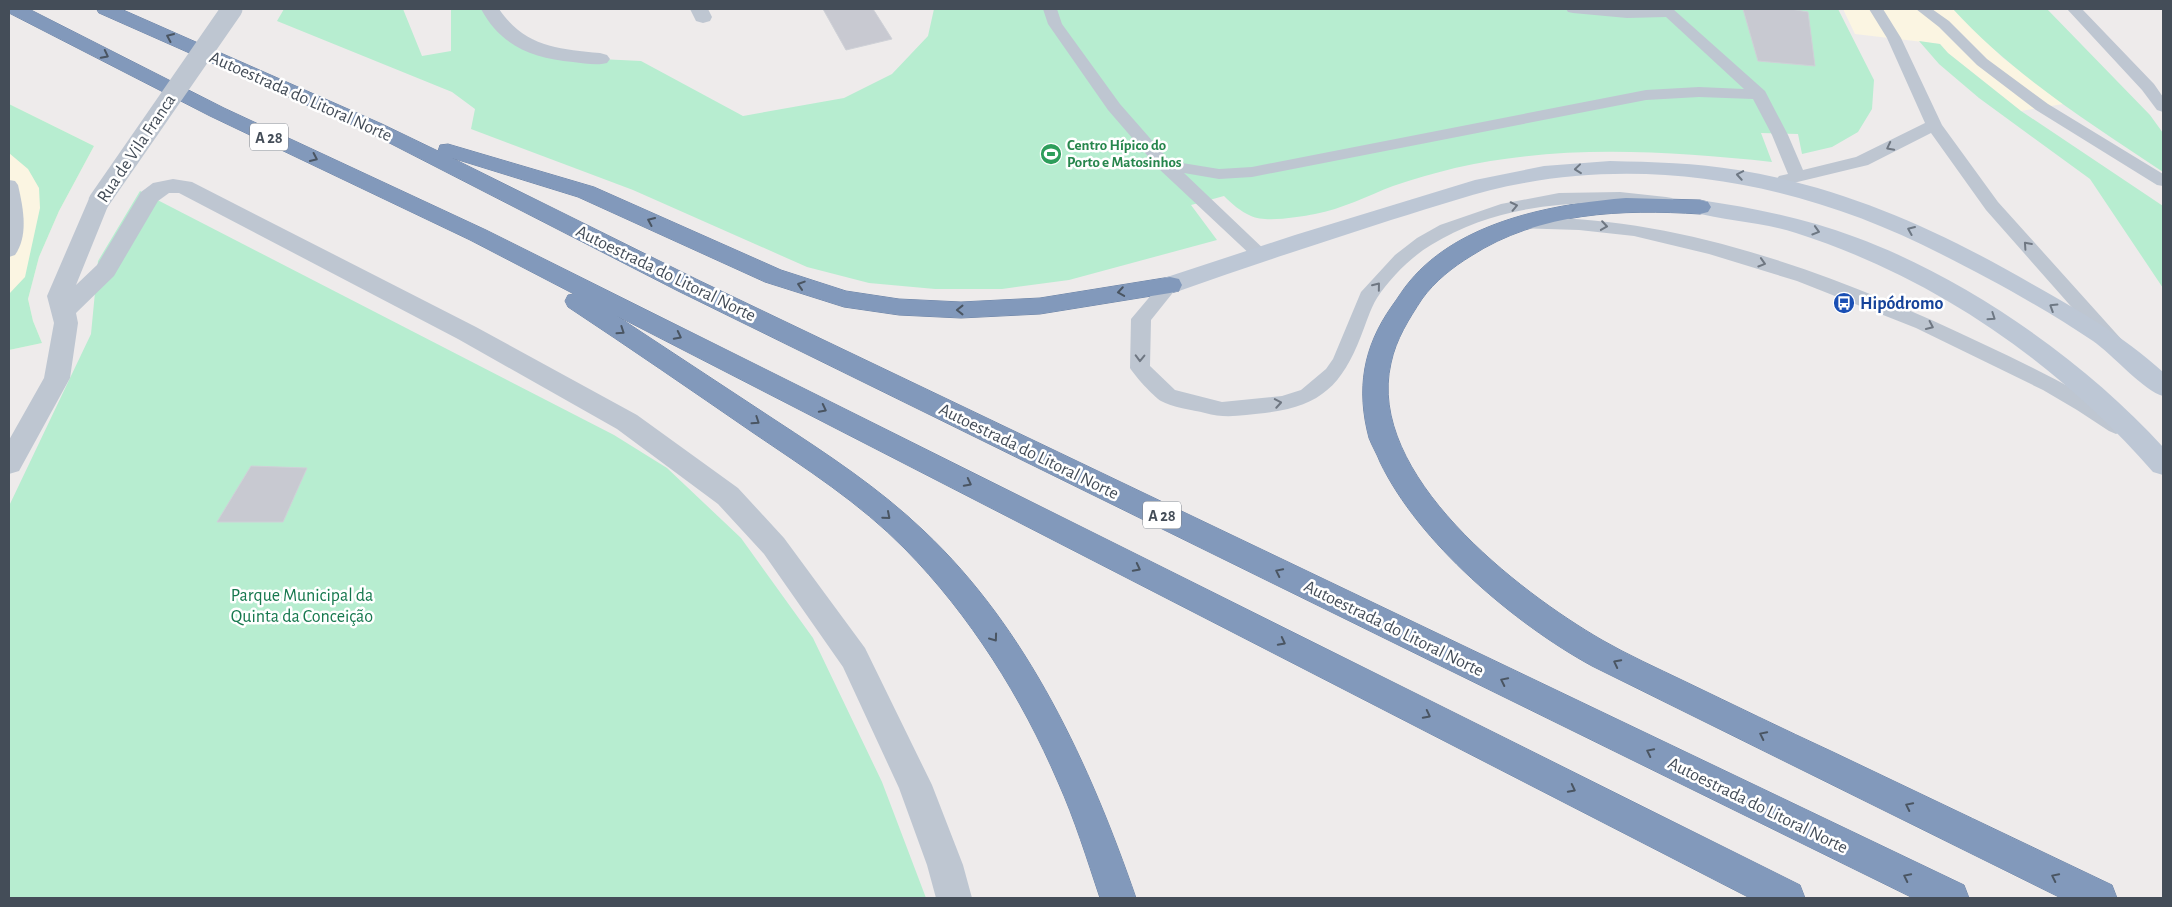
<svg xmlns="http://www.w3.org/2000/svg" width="2172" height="907" font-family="'Alegreya Sans',sans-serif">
	<rect width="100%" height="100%" fill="#eeebeb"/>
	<g fill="#fbf5e2">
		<polygon points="1843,9 1953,9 2003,58 2063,104 2021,111 1948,53 1940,44 1855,34"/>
		<polygon points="9,104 94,146 59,211 39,257 28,299 33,321 42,343 9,350"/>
	</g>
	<g fill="#b7edd0">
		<path d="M284,9H403L422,56L451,51V9H490L498,25L525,46L600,59L641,61L743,116L844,98L892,74L928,36L934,9H1838L1874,80L1872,109L1858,132L1832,147L1802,154L1798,134L1761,133L1772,162C1667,151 1559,144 1455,168C1435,173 1413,179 1393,186C1367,196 1342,209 1315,214C1299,217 1265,223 1251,216C1240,211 1232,204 1224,196L1191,205L1217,240L1069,280L1002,289H935L869,283L807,267L633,190L471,129L475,109L452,92L277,21Z"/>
		<path d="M1953,9H2047L2150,115L2163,133V172C2090,123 2013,75 1953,9Z"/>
		<polygon points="1919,41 1940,44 1948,53 2021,111 2163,206 2163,288 2090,179 1979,98 1939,64"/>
		<polygon points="9,104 94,146 59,211 39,257 28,299 33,321 42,343 9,350 9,294 25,277 40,208 39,188 28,169 9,153"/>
		<polygon points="140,191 614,435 667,468 741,538 813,638 882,782 926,898 9,898 9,506 91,334 98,261"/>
	</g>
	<g fill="#c8c9d1" stroke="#cfd1d7">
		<polygon points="823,9 873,9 892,39 846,50"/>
		<polygon points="1743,9 1790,9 1808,12 1815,66 1758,61"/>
		<polygon points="251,466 307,468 283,522 217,522"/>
	</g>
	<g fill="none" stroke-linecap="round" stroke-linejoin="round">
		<g stroke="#6d84a6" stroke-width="1">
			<g id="motorway">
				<path d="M9,9H29L224,108L486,230L1800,885L1805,898H1750L617,316C670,351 722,385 775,420C827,454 879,488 924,531C1028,629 1090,765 1136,898H1100C1087,859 1075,820 1058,782C1022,698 970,615 905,549C860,503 805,468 752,432C691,390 630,348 568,307L565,301L568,295L574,294L470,240L210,116L9,13Z"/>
				<polygon points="97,9 121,9 382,124 438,151 440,145 448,144 594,187 781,270 846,291 899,299 961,302 1040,298 1170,277 1179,279 1182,285 1179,291 1170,293 1040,314 961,318 899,315 844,307 765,282 578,197 452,158 696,279 1964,885 1969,898 1913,898 678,291 368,132 99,13"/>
				<path d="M1626,198L1700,200L1708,202L1711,207L1708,212L1700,214C1622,209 1539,212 1471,256C1453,267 1435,281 1422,299C1409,319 1396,339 1391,363C1365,474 1519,592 1602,640C1628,655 1657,668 1684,681C1734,705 1783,729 1833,752C1926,796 2019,841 2112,885L2117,898H2061L1592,666C1515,624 1418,542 1380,462C1377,454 1372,446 1369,438C1356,389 1363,347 1392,306C1398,298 1403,289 1410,281C1460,221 1553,204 1626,198Z"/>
			</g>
		</g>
		<g fill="#bec6d1" fill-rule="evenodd">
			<polygon points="1043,9 1057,9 1062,24 1120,104 1170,161 1219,169 1252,167 1646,90 1699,87 1744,89 1666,17 1627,18 1573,13 1568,12 1566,9 1673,9 1765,91 1788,135 1803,170 1856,157 1925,123 1887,38 1869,9 1883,9 1901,38 1942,125 1998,202 2123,341 2120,346 2113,348 2106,346 1986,210 1931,133 1868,165 1785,185 1779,184 1776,180 1779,176 1788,174 1772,135 1753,99 1699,97 1646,100 1252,177 1219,179 1184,173 1269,254 1266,258 1260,260 1254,258 1159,169 1108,110 1048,24"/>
			<polygon points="1916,9 1932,9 1949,21 1987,59 2048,104 2163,174 2163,186 2157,185 2036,110 1977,65 1939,27"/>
			<polygon points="2067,9 2082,9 2154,84 2163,97 2163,112 2157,110 2142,90"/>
			<path d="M9,180L15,181L18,185C23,207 29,235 15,255L9,257Z"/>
			<path d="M1620,192L1666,197L1672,198L1675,202L1672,206L1666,207C1585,199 1503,201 1431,245C1411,257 1390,278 1377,298C1370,309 1366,324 1361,336C1341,387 1320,406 1265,413C1243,415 1226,419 1205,413C1193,410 1171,407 1161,401C1153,396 1135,376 1130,368L1131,319L1163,281L1170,279L1177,281L1179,285L1151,320L1150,366L1175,390L1222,402L1282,396L1301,390L1326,369L1333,359L1361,292L1395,255L1417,238L1440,225L1501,204L1559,193Z"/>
			<path d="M1523,218C1677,214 1843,277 1981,343C2030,366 2079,389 2123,421L2126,426L2123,431L2116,434L2109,431L2077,410L2043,390L1916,328L1797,281L1709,254L1634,236L1579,230L1517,228L1514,224L1517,220Z"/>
		</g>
		<g fill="#bec6d1" fill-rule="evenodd">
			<path d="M481,9H499C525,47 558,49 600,53L607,55L610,59L607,63C596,66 584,63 573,62C532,58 501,46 481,9Z"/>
			<polygon points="690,9 708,9 712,17 710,21 703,23 696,21"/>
			<polygon points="173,179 192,182 476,327 637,415 738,488 784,538 865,648 932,785 963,865 972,898 936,898 927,865 899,788 843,667 764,554 718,504 617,429 458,339 179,193 169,193 158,201 114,276 76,313 78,323 70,378 19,471 9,474 9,440 44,378 54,323 47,296 88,201 91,196 99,194 107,196 110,201 76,285 97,265 141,192 153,183"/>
		</g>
		<g fill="#bdc7d5" fill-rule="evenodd">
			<path d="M1610,161C1653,162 1696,163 1738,170C1843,187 1941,231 2032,284C2080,311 2122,335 2163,372V396C2145,392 2112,354 2093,341C2047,310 1991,279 1941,254C1812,188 1667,157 1524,183C1478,191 1435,207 1391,220C1320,243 1249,266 1179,291L1170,293L1161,291L1158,285L1161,279L1295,235L1475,180L1544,166Z"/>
			<path d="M1700,200C1753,208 1805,218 1855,237C1965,277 2085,361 2163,447V475L2153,472C2058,363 1934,277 1796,233C1762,222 1726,221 1692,212L1689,207L1692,202Z"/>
		</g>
		<use href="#motorway" fill="#8299bb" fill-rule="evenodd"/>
		<polyline stroke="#bec6d1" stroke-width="21" points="99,201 232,9"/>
	</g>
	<defs><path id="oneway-chevron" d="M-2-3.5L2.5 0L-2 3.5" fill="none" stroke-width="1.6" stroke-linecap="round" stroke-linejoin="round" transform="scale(1.25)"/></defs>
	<g stroke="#4a5562">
		<use href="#oneway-chevron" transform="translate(170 37) rotate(-156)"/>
		<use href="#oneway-chevron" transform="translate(105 55) rotate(27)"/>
		<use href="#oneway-chevron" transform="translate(314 158) rotate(25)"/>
		<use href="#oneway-chevron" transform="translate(651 221) rotate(-156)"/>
		<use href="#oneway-chevron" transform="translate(801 285) rotate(-162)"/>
		<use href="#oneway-chevron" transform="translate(1121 292) rotate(171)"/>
		<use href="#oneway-chevron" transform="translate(960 310) rotate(-180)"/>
		<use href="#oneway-chevron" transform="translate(621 331) rotate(34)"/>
		<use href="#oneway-chevron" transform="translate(678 336) rotate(27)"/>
		<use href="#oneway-chevron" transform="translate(823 409) rotate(27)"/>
		<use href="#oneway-chevron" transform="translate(756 421) rotate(34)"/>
		<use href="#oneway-chevron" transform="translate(968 483) rotate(27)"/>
		<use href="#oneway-chevron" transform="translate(887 516) rotate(41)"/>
		<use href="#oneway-chevron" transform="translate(1137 568) rotate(27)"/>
		<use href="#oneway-chevron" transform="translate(1279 572) rotate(-154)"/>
		<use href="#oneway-chevron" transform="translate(994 638) rotate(54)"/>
		<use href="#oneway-chevron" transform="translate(1282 642) rotate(27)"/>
		<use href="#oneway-chevron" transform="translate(1617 663) rotate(-153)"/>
		<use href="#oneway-chevron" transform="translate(1504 681) rotate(-154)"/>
		<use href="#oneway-chevron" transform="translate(1427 715) rotate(27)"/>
		<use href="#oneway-chevron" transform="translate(1763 735) rotate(-154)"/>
		<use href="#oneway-chevron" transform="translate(1650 752) rotate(-154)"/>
		<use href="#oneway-chevron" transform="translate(1572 789) rotate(27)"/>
		<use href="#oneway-chevron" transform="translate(1909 806) rotate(-154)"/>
		<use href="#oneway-chevron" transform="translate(1907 877) rotate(-154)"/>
		<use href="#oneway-chevron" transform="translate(2055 877) rotate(-154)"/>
	</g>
	<g stroke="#6f7782">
		<use href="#oneway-chevron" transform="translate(1890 147) rotate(153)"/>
		<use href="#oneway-chevron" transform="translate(1514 206) rotate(-12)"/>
		<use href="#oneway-chevron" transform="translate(1604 226) rotate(8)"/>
		<use href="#oneway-chevron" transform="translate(2027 245) rotate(-132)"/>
		<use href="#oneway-chevron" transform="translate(1762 263) rotate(17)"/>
		<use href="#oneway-chevron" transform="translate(1377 286) rotate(-51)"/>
		<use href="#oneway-chevron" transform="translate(1930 326) rotate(25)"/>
		<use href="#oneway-chevron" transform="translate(1140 358) rotate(91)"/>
		<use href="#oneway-chevron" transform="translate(1278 403) rotate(-10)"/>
	</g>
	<g stroke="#6e7884">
		<use href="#oneway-chevron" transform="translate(1578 169) rotate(174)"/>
		<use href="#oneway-chevron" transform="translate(1740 175) rotate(-170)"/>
		<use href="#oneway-chevron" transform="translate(1911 230) rotate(-157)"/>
		<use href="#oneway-chevron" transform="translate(1816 231) rotate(17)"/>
		<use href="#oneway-chevron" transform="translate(2053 307) rotate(-148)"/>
		<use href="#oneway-chevron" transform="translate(1992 317) rotate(34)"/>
	</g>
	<defs>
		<g id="stadium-disc" transform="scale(1.125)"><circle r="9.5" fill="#2e9e5b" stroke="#fff"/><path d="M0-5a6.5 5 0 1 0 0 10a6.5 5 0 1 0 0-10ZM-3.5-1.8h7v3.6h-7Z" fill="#fff"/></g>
		<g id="bus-disc" transform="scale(1.125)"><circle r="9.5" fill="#1a4fb4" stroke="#fff"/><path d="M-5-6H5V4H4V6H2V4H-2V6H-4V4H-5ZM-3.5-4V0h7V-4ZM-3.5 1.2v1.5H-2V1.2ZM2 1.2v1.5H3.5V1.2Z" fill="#fff"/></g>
	</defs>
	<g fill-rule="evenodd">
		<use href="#stadium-disc" x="1051" y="154"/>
		<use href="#bus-disc" x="1844" y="303"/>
	</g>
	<g text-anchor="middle" stroke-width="5" stroke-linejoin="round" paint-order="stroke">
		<g font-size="15" font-weight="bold" fill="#27864d" stroke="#fff" text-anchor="start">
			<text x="1067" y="150">Centro Hípico do<tspan x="1067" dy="17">Porto e Matosinhos</tspan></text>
		</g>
		<g fill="#fff" stroke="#7c828a" stroke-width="1">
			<rect x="250" y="123.5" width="38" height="27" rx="4"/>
			<rect x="1143" y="501.5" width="38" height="27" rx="4"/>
		</g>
		<g font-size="16" font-weight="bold" fill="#444d58">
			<text x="269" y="143">A 28</text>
			<text x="1162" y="521">A 28</text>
		</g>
		<g font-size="18" fill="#444d58" stroke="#fff">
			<text transform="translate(301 96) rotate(24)" y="6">Autoestrada do Litoral Norte</text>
			<text transform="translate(136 148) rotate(-56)" y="6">Rua de Vila Franca</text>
			<text transform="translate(666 273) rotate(26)" y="6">Autoestrada do Litoral Norte</text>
			<text transform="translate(1029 451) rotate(26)" y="6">Autoestrada do Litoral Norte</text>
			<text transform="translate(1394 628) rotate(26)" y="6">Autoestrada do Litoral Norte</text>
			<text transform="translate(1758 805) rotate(26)" y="6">Autoestrada do Litoral Norte</text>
		</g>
		<g font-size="18" font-weight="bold" fill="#164399" stroke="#fff" text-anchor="start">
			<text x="1860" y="309">Hipódromo</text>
		</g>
		<g font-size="18" fill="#16784e" stroke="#fff">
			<text x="302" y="601">Parque Municipal da<tspan x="302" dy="21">Quinta da Conceição</tspan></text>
		</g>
	</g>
	<rect width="2172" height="907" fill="none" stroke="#444d58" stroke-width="20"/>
</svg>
